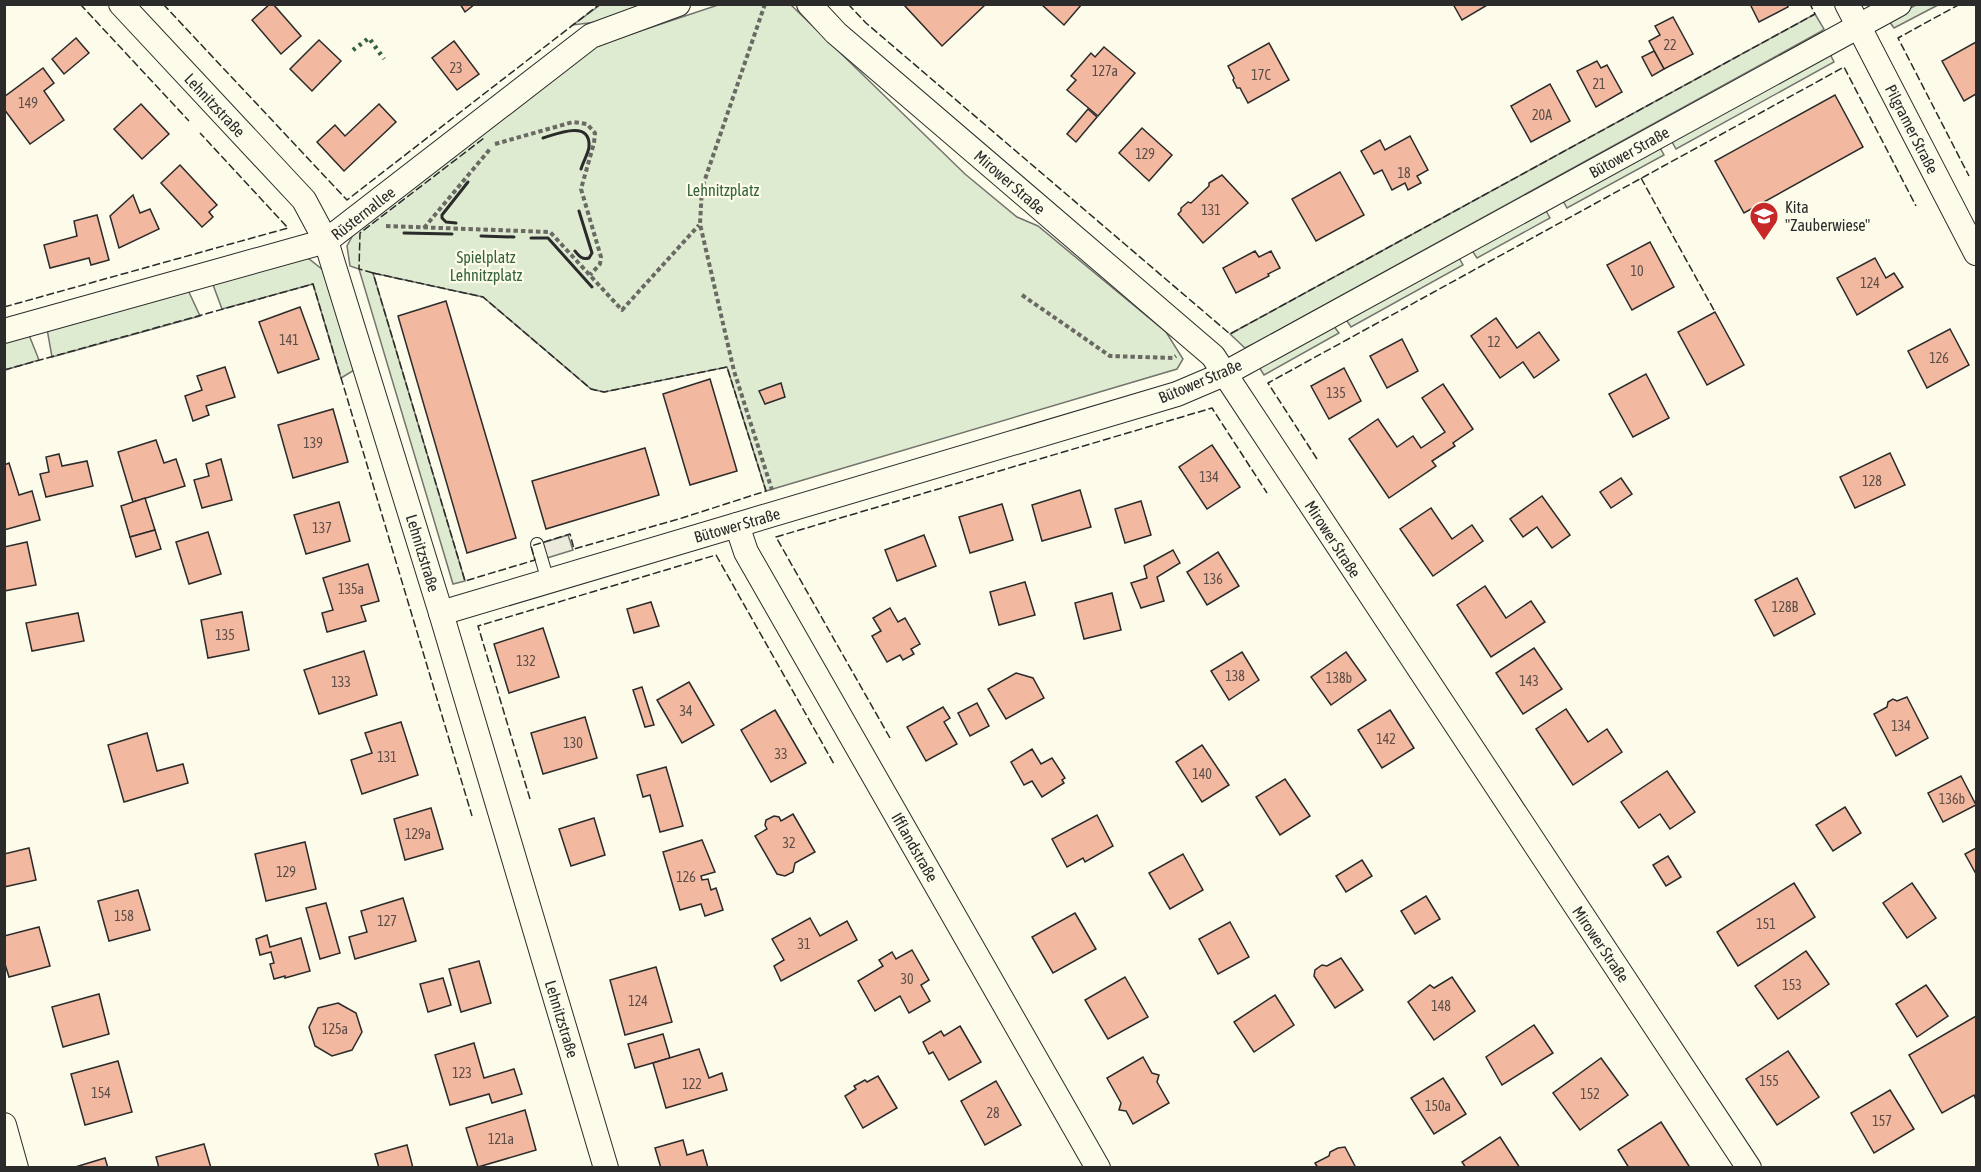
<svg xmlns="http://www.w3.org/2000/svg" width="1981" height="1172" font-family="'Asap Condensed',sans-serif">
	<rect width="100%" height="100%" fill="#fdfbea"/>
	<g fill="#deebd1" stroke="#74746e" stroke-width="1.5">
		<polygon points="600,5 647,5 596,22 573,25"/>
		<polygon points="718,5 791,5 965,174 1017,217 1038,226 1166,332 1183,359 1177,369 766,491 727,367 604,392 591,389 483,297 373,273 465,581 453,584 359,269 350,266 347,246 354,233 598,45"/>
		<polygon points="1916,5 1938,5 1894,28 1889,21 1893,17"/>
		<polygon points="1815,14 1824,29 1820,32 1255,343 1245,348 1230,334"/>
		<polygon points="1830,54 1834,62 1676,149 1671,140"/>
		<polygon points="1659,146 1664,155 1567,208 1562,199"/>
		<polygon points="1545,209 1550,218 1477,258 1471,249"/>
		<polygon points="1458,256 1463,265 1351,327 1345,318"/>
		<polygon points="303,257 309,259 323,270 356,369 341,378 313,284 222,309 212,282"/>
		<polygon points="188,290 200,316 52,357 47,329"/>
		<polygon points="1333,325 1339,333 1264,375 1259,367"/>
		<polygon points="29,335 39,360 5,370 5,342"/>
	</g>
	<polygon fill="#eceadb" stroke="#74746e" stroke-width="1.5" points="568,535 573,550 547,558 542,543"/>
	<g fill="#f2b8a0" stroke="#2b2b2b" stroke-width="1.5">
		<polygon points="270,4 273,4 301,36 281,54 252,20"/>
		<polygon points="460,4 475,4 465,12"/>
		<polygon points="906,4 986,4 942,46 905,6"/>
		<polygon points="1041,4 1082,4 1064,25"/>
		<polygon points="1453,4 1489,4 1462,20"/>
		<polygon points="1750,4 1787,4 1788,7 1759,22"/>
		<polygon points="1673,17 1693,54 1664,69 1649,41 1660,35 1655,26"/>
		<polygon points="76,38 89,53 64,74 52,59"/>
		<polygon points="319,40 341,61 312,91 290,69"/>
		<polygon points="454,41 479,74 457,90 432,58"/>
		<polygon points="1976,42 1976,94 1964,101 1942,61"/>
		<polygon points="1269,43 1289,80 1248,103 1240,88 1237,88 1233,80 1234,78 1228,66"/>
		<polygon points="1104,47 1135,73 1098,116 1067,90 1076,80 1071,76 1091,53 1095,57"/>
		<polygon points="1654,51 1664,69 1652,76 1642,57"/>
		<polygon points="1597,61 1601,68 1607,65 1622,92 1596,107 1577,71"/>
		<polygon points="43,68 54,83 44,91 64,120 30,144 4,109 4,97"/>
		<polygon points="1550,84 1570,121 1531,142 1511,106"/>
		<polygon points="1835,95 1863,147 1744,213 1715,161"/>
		<polygon points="141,104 169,134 142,159 114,129"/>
		<polygon points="379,104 396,122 344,171 317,142 335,125 345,136"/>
		<polygon points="1088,109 1097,117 1076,142 1067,134"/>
		<polygon points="1142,128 1172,155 1149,181 1119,153"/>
		<polygon points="1410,136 1428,170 1417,176 1421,183 1408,190 1405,183 1392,190 1382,170 1374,174 1361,151 1380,140 1385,150"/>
		<polygon points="180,165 217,205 209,212 213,217 202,227 161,183"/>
		<polygon points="1340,172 1364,215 1316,241 1292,199"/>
		<polygon points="1222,175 1248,203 1203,243 1178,214 1181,211 1181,208 1188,202 1191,203 1209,186 1209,183"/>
		<polygon points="133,195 140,213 150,209 159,229 119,248 110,216"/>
		<polygon points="97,215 109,260 91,265 89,258 50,268 44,245 77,236 74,221"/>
		<polygon points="1650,242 1674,287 1632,310 1607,265"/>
		<polygon points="1255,251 1259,257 1271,251 1280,268 1268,274 1269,276 1236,293 1223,268"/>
		<polygon points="1875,258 1886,278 1894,273 1903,287 1857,315 1837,278"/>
		<polygon points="446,301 516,538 467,553 398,316"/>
		<polygon points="300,307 319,359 278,373 259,322"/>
		<polygon points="1715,312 1744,365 1707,385 1678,332"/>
		<polygon points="1496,318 1517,348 1539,332 1559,360 1534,378 1523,362 1500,378 1471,336"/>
		<polygon points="1950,329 1969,365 1927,388 1908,351"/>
		<polygon points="1402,339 1418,371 1387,388 1370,356"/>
		<polygon points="225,367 235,397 206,406 209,415 193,421 185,396 202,390 197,376"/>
		<polygon points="1344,368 1361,401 1329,419 1311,386"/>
		<polygon points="1646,374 1669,418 1633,437 1609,394"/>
		<polygon points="710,379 737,471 690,485 663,394"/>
		<polygon points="781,383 785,397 765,404 759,391"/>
		<polygon points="1443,384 1473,429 1453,443 1455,446 1432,461 1436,466 1389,498 1349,439 1378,419 1397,447 1413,436 1421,448 1445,432 1422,398"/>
		<polygon points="333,409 348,462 293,478 278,425"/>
		<polygon points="156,440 164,463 176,459 185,486 133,502 118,452"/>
		<polygon points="1212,445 1240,487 1207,509 1179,467"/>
		<polygon points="645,448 659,495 546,529 532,481"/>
		<polygon points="1890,453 1905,485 1855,508 1840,477"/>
		<polygon points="59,454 62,466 87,461 93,486 46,497 40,474 49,472 46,457"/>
		<polygon points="221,459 232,500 202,508 194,480 209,476 206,464"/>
		<polygon points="9,463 19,495 32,491 40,520 4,530 4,465"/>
		<polygon points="1621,478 1632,494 1611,508 1600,492"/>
		<polygon points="1080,490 1091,527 1042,541 1032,505"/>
		<polygon points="1542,496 1570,535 1552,548 1537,527 1523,537 1510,519"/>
		<polygon points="145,498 155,530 130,537 121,506"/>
		<polygon points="1141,501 1151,535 1125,543 1115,509"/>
		<polygon points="339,502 350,541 306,554 294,515"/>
		<polygon points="1002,504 1013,540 970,553 959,517"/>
		<polygon points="1431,508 1452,539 1472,525 1483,541 1433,576 1400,529"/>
		<polygon points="155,530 161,549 136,557 130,537"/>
		<polygon points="208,532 221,574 189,584 176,542"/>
		<polygon points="924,535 936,566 897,581 885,550"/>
		<polygon points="27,542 36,585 4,591 4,547"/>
		<polygon points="1173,550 1180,563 1157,577 1164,601 1141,608 1131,583 1147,578 1144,566"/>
		<polygon points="1218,552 1239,586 1207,605 1187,572"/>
		<polygon points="368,564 379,601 361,606 366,621 327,632 322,613 333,610 323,578"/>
		<polygon points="1797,578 1815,614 1774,636 1755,600"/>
		<polygon points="1025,582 1035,615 999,625 990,592"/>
		<polygon points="1485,586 1506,618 1531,601 1545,622 1491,657 1457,605"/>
		<polygon points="1112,593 1121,630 1084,639 1075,603"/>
		<polygon points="651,602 659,626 634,633 627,609"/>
		<polygon points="890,608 898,622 905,618 920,644 911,649 914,654 903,660 900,655 887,662 872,636 881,631 873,618"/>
		<polygon points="242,612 249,650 208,658 201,620"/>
		<polygon points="78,613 84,641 32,651 26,623"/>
		<polygon points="543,628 559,677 509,693 494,644"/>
		<polygon points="1534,648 1562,689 1523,714 1496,673"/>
		<polygon points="364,651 377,695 319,714 304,670"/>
		<polygon points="1242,652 1259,680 1229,700 1211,671"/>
		<polygon points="1346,652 1366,680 1331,705 1311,677"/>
		<polygon points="1016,673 1033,678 1044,698 1006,719 988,689"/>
		<polygon points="689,682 714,725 682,743 657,700"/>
		<polygon points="642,687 654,725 645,727 633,690"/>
		<polygon points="1907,697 1928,738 1896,756 1874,714 1887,707 1888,702 1893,699 1897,701"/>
		<polygon points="977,703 989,726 970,736 958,713"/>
		<polygon points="943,707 950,718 944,722 957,744 926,761 907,727"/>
		<polygon points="1566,709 1588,742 1607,729 1622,752 1573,785 1536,729"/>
		<polygon points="775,710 806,763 771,782 741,730"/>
		<polygon points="1390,710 1414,748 1382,768 1358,730"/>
		<polygon points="585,717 597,758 543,774 531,733"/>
		<polygon points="401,722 418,775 362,794 351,760 372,753 365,733"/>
		<polygon points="147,733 157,771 183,764 188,783 124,802 108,745"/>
		<polygon points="1202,745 1229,785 1202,802 1176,762"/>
		<polygon points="1032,749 1041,764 1052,758 1065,778 1062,780 1064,783 1042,797 1032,781 1024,785 1011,762"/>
		<polygon points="666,767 683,826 660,832 650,795 643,797 637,775"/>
		<polygon points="1667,771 1695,812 1670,829 1660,814 1639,828 1621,802"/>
		<polygon points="1961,776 1976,805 1943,822 1928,793"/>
		<polygon points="1285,779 1310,816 1280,835 1256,797"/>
		<polygon points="1845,807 1861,833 1833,851 1816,825"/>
		<polygon points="431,808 443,849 405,860 394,819"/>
		<polygon points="793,814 815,852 795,863 793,872 785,876 777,874 755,836 767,829 765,825 766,820 774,816 779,817 781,821"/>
		<polygon points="1097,815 1113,846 1085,862 1083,858 1067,867 1052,839"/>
		<polygon points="594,818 605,855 571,866 559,829"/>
		<polygon points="702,840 715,872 701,876 702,880 708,879 711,890 716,888 723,910 705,916 701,904 680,910 663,852"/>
		<polygon points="305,842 316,889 266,901 255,854"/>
		<polygon points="29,848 36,880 4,887 4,854"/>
		<polygon points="1976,848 1976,874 1965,854"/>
		<polygon points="1183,854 1203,890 1170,909 1149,873"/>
		<polygon points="1668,856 1681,877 1666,886 1653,865"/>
		<polygon points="1362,860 1372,876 1346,892 1336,876"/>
		<polygon points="1794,883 1815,917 1738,966 1717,932"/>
		<polygon points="1912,883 1936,918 1907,938 1883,903"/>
		<polygon points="138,890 150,930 109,941 98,901"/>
		<polygon points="1426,896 1440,919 1415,934 1401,911"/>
		<polygon points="403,898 416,941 355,959 349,937 367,932 361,911"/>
		<polygon points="326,903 340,953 320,959 306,908"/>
		<polygon points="1075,913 1096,949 1053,973 1032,937"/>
		<polygon points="810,918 820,936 847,921 857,940 781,981 774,966 784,960 772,939"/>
		<polygon points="1230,922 1249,957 1218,974 1199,939"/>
		<polygon points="39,927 50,966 9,977 4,961 4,936"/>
		<polygon points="267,935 270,947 301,938 310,971 285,978 285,976 274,979 270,964 274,963 271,952 260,955 256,939"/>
		<polygon points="912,950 929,980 921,985 930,1001 909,1013 900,996 875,1011 858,981 883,966 879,960 892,952 896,959"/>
		<polygon points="1806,951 1829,984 1778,1019 1755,986"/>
		<polygon points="1341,958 1363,990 1335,1008 1314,976 1315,970 1322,965 1327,966"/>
		<polygon points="479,961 491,1003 461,1012 449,969"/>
		<polygon points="656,967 672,1022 625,1035 610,980"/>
		<polygon points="1125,977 1148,1017 1108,1039 1085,1000"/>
		<polygon points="1452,977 1475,1011 1434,1040 1408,1002 1430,985 1434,988"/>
		<polygon points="443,978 451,1005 428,1012 420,984"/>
		<polygon points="1926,985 1948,1016 1917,1037 1896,1004"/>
		<polygon points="99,994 109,1034 63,1047 52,1007"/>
		<polygon points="1275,995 1294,1025 1254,1052 1234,1022"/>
		<polygon points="338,1003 356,1013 362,1032 352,1050 332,1056 315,1046 309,1027 318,1008"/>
		<polygon points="1976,1016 1976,1100 1974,1095 1942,1113 1909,1055"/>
		<polygon points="1534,1025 1553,1053 1502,1085 1486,1057"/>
		<polygon points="960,1026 981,1062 949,1080 933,1052 929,1054 923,1042 941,1031 944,1036"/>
		<polygon points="663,1034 670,1058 635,1068 628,1044"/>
		<polygon points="474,1043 484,1078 514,1069 522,1094 492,1103 489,1094 450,1105 435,1055"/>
		<polygon points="699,1049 709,1078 722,1073 727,1090 666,1108 653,1063"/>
		<polygon points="1788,1051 1819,1097 1777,1125 1746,1079"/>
		<polygon points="1143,1057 1152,1073 1159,1075 1157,1082 1169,1103 1133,1124 1126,1111 1119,1110 1121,1103 1107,1078"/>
		<polygon points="1601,1058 1628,1095 1580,1130 1553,1093"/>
		<polygon points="118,1061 132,1112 85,1125 71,1074"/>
		<polygon points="878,1076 897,1108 863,1128 845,1096 856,1089 854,1086 865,1080 867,1082"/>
		<polygon points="1443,1078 1466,1114 1434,1134 1411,1098"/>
		<polygon points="996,1081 1021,1125 985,1145 961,1101"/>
		<polygon points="1890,1090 1914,1129 1874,1153 1851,1113"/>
		<polygon points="525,1110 536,1150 478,1167 466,1128"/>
		<polygon points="1661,1122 1689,1166 1686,1168 1629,1168 1618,1150"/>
		<polygon points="1500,1137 1520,1168 1466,1168 1462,1162"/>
		<polygon points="683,1140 687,1155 703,1150 708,1168 661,1168 655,1148"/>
		<polygon points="204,1144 211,1168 159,1168 156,1157"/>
		<polygon points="407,1145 413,1168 379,1168 375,1154"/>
		<polygon points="1345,1147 1356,1168 1318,1168 1315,1163 1329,1156 1330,1152 1338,1148"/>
		<polygon points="105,1158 108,1168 72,1168"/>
	</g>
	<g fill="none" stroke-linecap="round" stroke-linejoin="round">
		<g stroke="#2b2b2b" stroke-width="14">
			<polyline id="lane" points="537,544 548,581"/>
		</g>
		<g stroke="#2b2b2b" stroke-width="26">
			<g id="street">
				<polyline points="121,4 304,200 326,241 441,613 606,1168"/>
				<polyline points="809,4 836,33 1213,356 1749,1168"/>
				<polyline points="1847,4 1976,253"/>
				<polyline points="4,331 326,241 591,36 678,4"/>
				<polyline points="737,525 746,552 1098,1168"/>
				<polyline points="441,613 1177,394 1224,374 1246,362 1899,4"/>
				<polyline points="4,1125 16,1168"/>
			</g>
		</g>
		<g stroke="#6a6964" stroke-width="4" stroke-dasharray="4.5 3" stroke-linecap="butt">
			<polyline points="765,4 702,188 700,224 734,371 772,490"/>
			<polyline points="495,144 573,122 587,124 595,133 594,143 581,189 601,257 600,264 590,275"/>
			<polyline points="386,226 550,232 622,310 699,225"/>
			<polyline points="424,228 490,149"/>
			<polyline points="1022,295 1110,356 1173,358 1176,356"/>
		</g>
		<use href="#lane" stroke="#fdfbea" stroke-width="12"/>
		<use href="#street" stroke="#fdfbea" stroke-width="24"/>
		<polyline stroke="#34623c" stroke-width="4.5" stroke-dasharray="3 4.5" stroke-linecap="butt" points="353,50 369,38 384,59"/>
		<g stroke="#2b2b2b" stroke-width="1.5" stroke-dasharray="8 3" stroke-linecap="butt">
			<polyline points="80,4 189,121"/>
			<polyline points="163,4 347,200 600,4"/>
			<polyline points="848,4 866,23 1230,334 1815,14 1810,4"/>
			<polyline points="1960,4 1898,38 1969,176"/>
			<polyline points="1641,178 1715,312"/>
			<polygon points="373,273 483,297 591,389 604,392 727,367 766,491 682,518 574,549 570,534 531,546 535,560 465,581"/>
			<polyline points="373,273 359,269 360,233 484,138"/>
			<polyline points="4,307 288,228 200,133"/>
			<polyline points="4,370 313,284 472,816"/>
			<polyline points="1317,459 1268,383 1844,67 1916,206"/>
			<polyline points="890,738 776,537 1212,408 1267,493"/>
			<polyline points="530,799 478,626 716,555 834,764"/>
		</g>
		<g stroke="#2b2b2b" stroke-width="3">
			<path d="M543,138C556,134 591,119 589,147C588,154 583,162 581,169"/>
			<polyline points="456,223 446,222 442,218 442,215 468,182"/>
			<polyline points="404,233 452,234"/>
			<polyline points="481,236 514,237"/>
			<polyline points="531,238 548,238 592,287"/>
			<path d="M575,251C579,256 582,260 589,258L592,253L579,211"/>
		</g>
	</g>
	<defs>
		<g id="school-pin" transform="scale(1.5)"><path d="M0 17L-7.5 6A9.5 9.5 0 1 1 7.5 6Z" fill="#c62828" stroke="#fdfbea"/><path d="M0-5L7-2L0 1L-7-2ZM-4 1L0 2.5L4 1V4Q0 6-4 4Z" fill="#fff"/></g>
	</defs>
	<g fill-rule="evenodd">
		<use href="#school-pin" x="1764" y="216"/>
	</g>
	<g text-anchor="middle" stroke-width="4.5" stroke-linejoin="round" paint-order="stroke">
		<g font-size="14" fill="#5d4e48">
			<text x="1670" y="50">22</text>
			<text x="456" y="73">23</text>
			<text x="1105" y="76">127a</text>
			<text x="1261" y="80">17C</text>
			<text x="1599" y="89">21</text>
			<text x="28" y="108">149</text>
			<text x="1542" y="120">20A</text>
			<text x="1145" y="159">129</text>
			<text x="1404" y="178">18</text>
			<text x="1211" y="215">131</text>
			<text x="1637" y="276">10</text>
			<text x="1870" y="288">124</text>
			<text x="289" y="345">141</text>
			<text x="1494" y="347">12</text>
			<text x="1939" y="363">126</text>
			<text x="1336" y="398">135</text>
			<text x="313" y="448">139</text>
			<text x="1209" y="482">134</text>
			<text x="1872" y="486">128</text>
			<text x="322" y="533">137</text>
			<text x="1213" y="584">136</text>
			<text x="351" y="594">135a</text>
			<text x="1785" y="612">128B</text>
			<text x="225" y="640">135</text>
			<text x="526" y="666">132</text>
			<text x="1235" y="681">138</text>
			<text x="1339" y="683">138b</text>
			<text x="1529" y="686">143</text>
			<text x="341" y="687">133</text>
			<text x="686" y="716">34</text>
			<text x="1901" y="731">134</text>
			<text x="1386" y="744">142</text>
			<text x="573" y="748">130</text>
			<text x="781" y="759">33</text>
			<text x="387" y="762">131</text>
			<text x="1202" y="779">140</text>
			<text x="1952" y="804">136b</text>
			<text x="418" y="839">129a</text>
			<text x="789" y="848">32</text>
			<text x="286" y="877">129</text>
			<text x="686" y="882">126</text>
			<text x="124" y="921">158</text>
			<text x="387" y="926">127</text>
			<text x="1766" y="929">151</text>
			<text x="804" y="949">31</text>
			<text x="907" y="984">30</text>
			<text x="1792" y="990">153</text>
			<text x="638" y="1006">124</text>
			<text x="1441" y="1011">148</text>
			<text x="335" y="1034">125a</text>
			<text x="462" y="1078">123</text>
			<text x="1769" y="1086">155</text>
			<text x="692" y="1089">122</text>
			<text x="101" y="1098">154</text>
			<text x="1590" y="1099">152</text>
			<text x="1438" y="1111">150a</text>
			<text x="993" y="1118">28</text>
			<text x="1882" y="1126">157</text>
			<text x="501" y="1144">121a</text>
		</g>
		<g font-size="16" fill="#2b2b2b" stroke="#fdfbea">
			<text transform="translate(215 105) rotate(47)" y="6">Lehnitzstraße</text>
			<text transform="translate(1912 129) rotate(63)" y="6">Pilgramer Straße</text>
			<text transform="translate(1629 152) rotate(-29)" y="6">Bütower Straße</text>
			<text transform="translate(1010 182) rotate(41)" y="6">Mirower Straße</text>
			<text transform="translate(363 213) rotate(-38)" y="6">Rüsternallee</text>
			<text transform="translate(1200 381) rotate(-23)" y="6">Bütower Straße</text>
			<text transform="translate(737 525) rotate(-16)" y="6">Bütower Straße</text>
			<text transform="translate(1333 539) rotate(57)" y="6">Mirower Straße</text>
			<text transform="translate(423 553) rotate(73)" y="6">Lehnitzstraße</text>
			<text transform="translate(915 847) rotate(60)" y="6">Ifflandstraße</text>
			<text transform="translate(1601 944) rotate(56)" y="6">Mirower Straße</text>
			<text transform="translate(562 1019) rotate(73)" y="6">Lehnitzstraße</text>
		</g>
		<g font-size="16" fill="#34623c" stroke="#fdfbea">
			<text x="723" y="196">Lehnitzplatz</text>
			<text x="486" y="263">Spielplatz<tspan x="486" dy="18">Lehnitzplatz</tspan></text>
		</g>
		<g font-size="16" fill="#2b2b2b" stroke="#fdfbea" text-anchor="start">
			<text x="1785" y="213">Kita<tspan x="1785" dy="18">"Zauberwiese"</tspan></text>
		</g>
	</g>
	<rect width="1981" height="1172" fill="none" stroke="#2b2b2b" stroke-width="12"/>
</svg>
